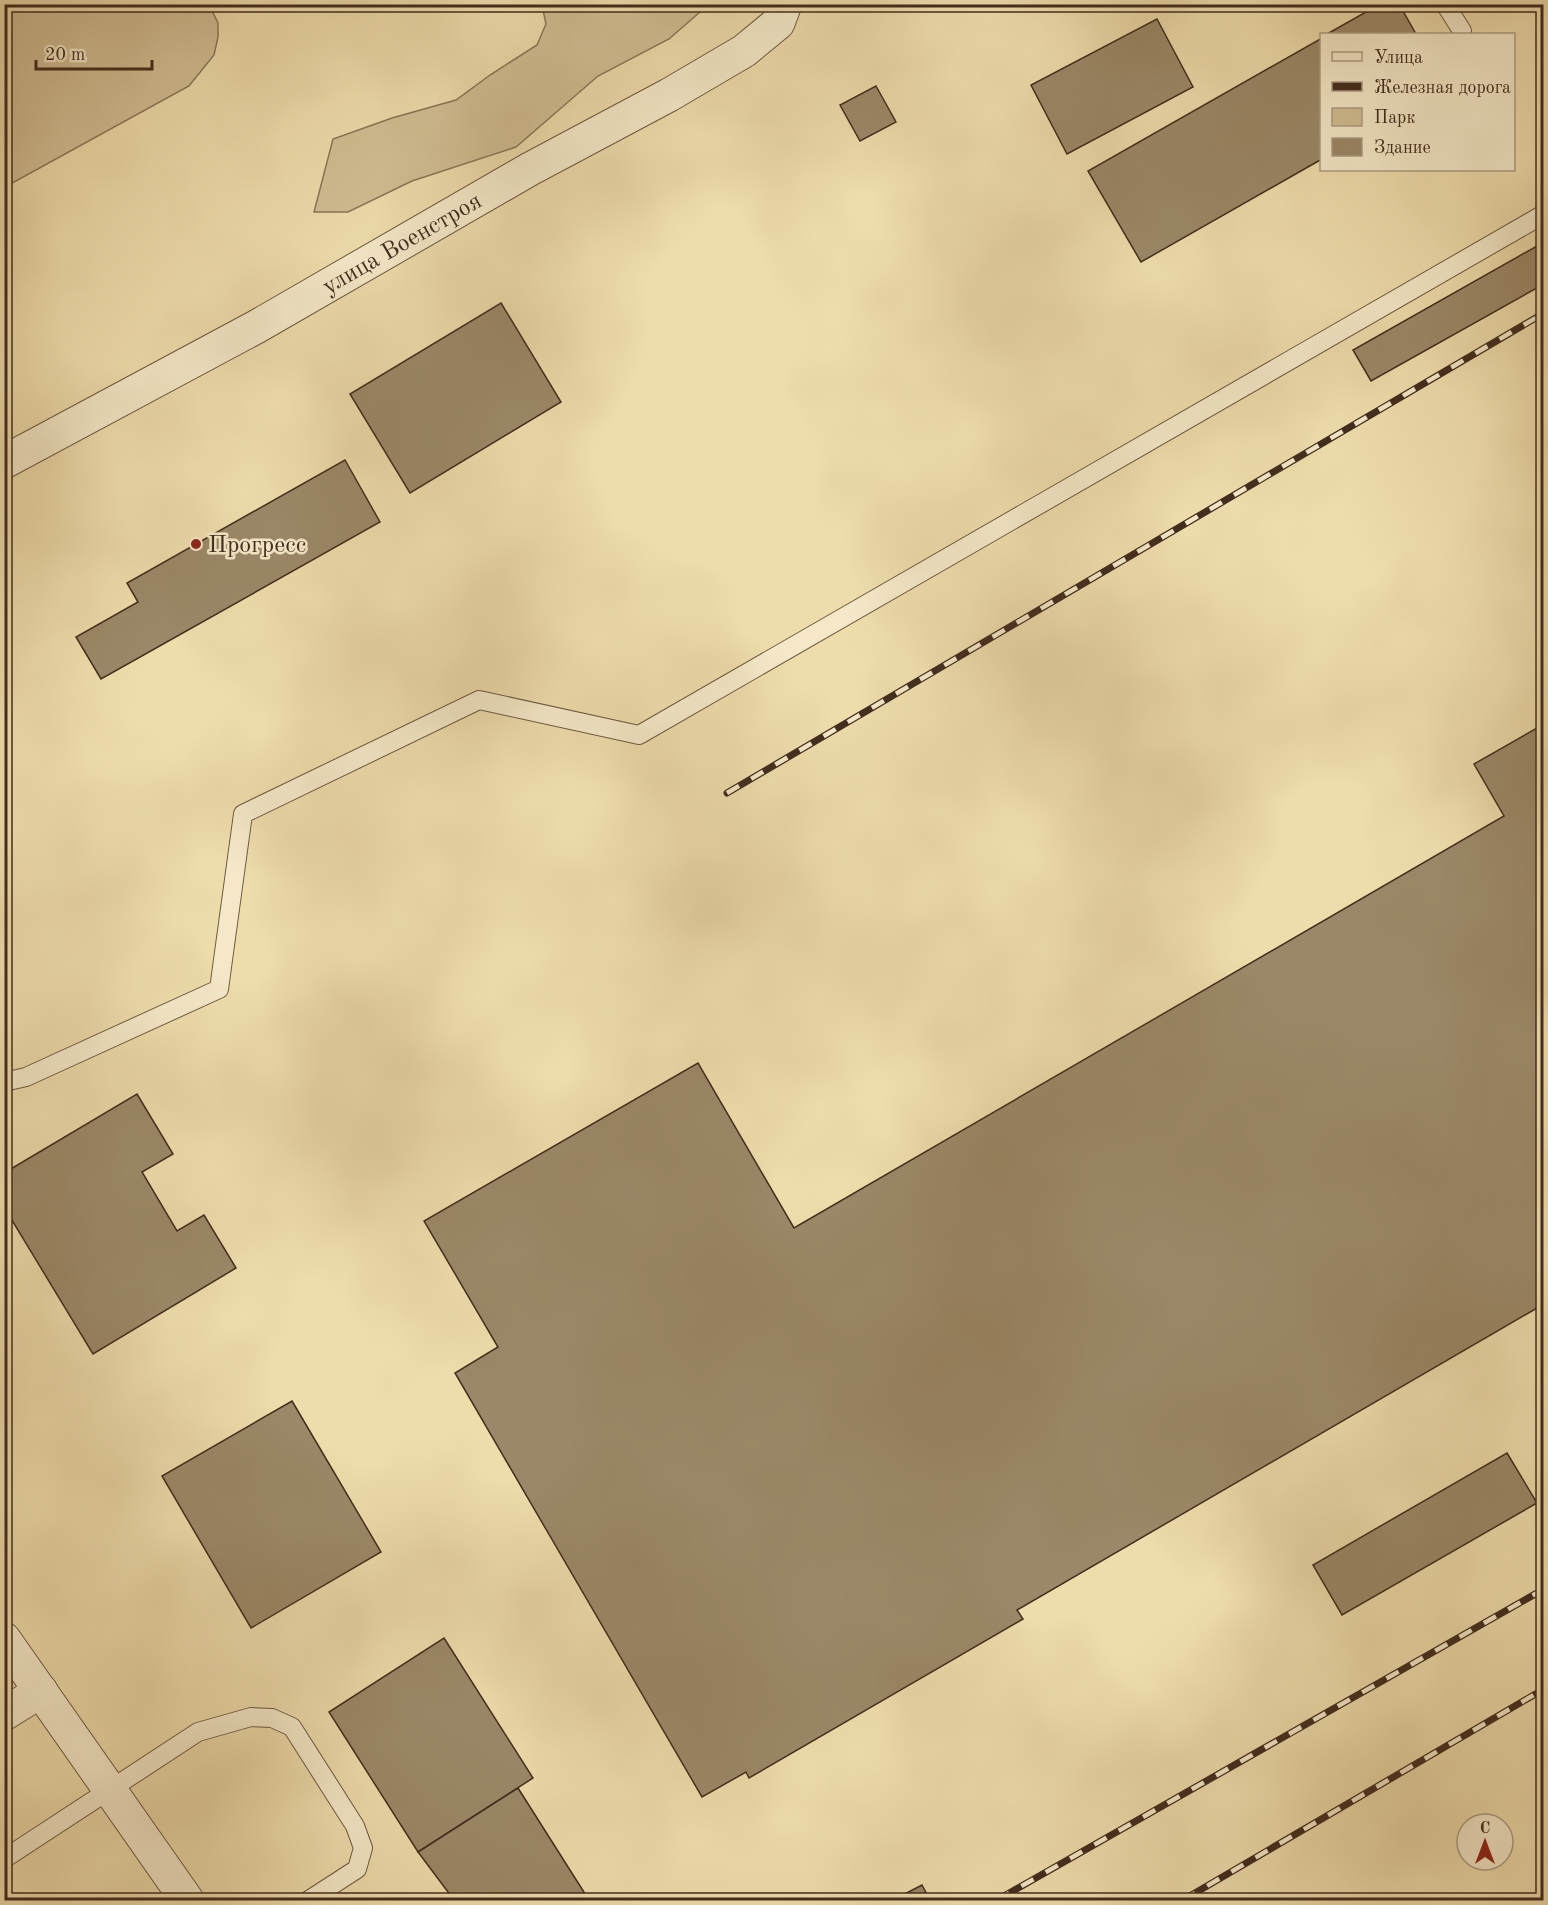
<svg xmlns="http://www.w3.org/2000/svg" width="1548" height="1905" font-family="'Old Standard TT',serif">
	<rect width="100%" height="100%" fill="#eedcab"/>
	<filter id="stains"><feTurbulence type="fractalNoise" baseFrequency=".00333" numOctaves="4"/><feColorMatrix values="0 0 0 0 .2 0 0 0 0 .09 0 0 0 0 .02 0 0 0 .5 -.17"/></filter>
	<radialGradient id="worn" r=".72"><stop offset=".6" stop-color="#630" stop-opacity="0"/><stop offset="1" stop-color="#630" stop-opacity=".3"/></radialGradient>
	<g fill="#d1be93" stroke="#8a7659" stroke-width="1.5">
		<polygon points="5,4 209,5 218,23 218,37 214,55 189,86 5,187"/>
		<polygon points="542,5 708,5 669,39 598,76 516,147 412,181 348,212 314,212 333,139 392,118 456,100 490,75 537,45 546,24"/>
	</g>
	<g fill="#9b8868" stroke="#422d1f" stroke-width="1.5">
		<polygon points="1380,4 1399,4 1416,34 1327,34"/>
		<polygon points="1157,19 1193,87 1067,154 1031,85"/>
		<polygon points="1322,38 1322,159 1141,262 1088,171"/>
		<polygon points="876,86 896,122 860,141 840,105"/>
		<polygon points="1544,242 1544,284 1371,381 1353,350"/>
		<polygon points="501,303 561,402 410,493 350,394"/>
		<polygon points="345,460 380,522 101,679 76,637 138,602 127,583"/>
		<polygon points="1544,724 1544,1304 1017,1610 1023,1619 749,1778 746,1772 702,1797 455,1373 498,1347 424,1221 698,1063 794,1228 1504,816 1474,764"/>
		<polygon points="137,1094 173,1154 142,1172 177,1231 204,1215 236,1268 93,1354 4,1207 4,1173"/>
		<polygon points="292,1401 381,1552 251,1628 162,1476"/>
		<polygon points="1507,1453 1537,1503 1342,1615 1313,1565"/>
		<polygon points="444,1638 533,1778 418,1852 329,1712"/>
		<polygon points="518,1788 589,1900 454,1900 418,1852"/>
		<polygon points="922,1885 930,1900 893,1900"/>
	</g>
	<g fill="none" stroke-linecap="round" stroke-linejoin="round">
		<g stroke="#6d5942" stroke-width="20">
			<g id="service">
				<polyline points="1445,4 1462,31"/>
				<polyline points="4,1082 26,1077 219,989 243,814 479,700 639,735 1544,214"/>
				<polyline points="4,1859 198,1732 251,1717 272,1718 292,1727 355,1826 363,1848 357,1869 309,1900"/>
			</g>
		</g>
		<g stroke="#6d5942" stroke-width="35">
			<polyline id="minor" points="4,1714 41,1691"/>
		</g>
		<g stroke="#6d5942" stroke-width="35">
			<g id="tertiary">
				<path id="s1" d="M4,462L256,327L530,169L669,95L744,51L778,23L785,4"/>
				<polyline points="4,1639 187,1900"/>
			</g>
		</g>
		<use href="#service" stroke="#f4e8c8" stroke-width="18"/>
		<use href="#minor" stroke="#f4e8c8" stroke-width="33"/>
		<use href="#tertiary" stroke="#f4e8c8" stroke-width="33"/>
		<g stroke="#422d1f" stroke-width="7">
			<g id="rail">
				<polyline points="727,793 1544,313"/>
				<polyline points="997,1900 1544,1589"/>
				<polyline points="1183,1900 1544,1689"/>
			</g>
		</g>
		<use href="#rail" stroke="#f4e8c8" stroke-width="4.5" stroke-dasharray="14" stroke-linecap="butt"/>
	</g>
	<circle fill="#8f2418" stroke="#f4e8c8" stroke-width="2" cx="196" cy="544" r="6"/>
	<g text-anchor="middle" stroke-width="5" stroke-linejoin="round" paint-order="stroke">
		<g font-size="24" fill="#422d1f" stroke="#f4e8c8">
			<text dy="8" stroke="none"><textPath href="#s1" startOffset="454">улица Военстроя</textPath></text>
		</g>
		<g font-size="24" fill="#422d1f" stroke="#f4e8c8" text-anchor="start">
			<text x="208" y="552">Прогресс</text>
		</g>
	</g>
	<rect width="1548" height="1905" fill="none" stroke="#eedcab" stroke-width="24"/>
	<rect x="6" y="6" width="1536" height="1893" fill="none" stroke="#422d1f" stroke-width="3"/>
	<rect x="12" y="12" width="1524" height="1881" fill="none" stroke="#422d1f" stroke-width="1.5"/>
	<rect x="1320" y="33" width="195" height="138" fill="#f4e8c8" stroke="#ad9d84" stroke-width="1.5"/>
	<rect x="1332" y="52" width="30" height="9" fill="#f4e8c8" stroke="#ad9d84" stroke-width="1.5"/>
	<text x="1374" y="63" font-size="18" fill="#422d1f">Улица</text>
	<rect x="1332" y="82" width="30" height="9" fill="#422d1f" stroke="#ad9d84" stroke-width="1.5"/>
	<text x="1374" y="93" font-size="18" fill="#422d1f">Железная дорога</text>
	<rect x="1332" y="108" width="30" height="18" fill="#d1be93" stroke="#ad9d84" stroke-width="1.5"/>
	<text x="1374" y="123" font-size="18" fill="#422d1f">Парк</text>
	<rect x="1332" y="138" width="30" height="18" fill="#9b8868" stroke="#ad9d84" stroke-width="1.5"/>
	<text x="1374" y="153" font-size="18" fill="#422d1f">Здание</text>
	<g transform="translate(1485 1842)"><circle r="28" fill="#f4e8c8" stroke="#ad9d84" stroke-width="1.5"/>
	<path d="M0-4.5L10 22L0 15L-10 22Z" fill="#8f2418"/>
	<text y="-9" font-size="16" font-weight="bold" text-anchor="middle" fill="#422d1f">С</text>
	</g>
	<path d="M36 60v9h116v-9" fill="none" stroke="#422d1f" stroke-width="3"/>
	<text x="45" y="60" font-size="18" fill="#422d1f" stroke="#f4e8c8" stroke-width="4.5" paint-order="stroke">20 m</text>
	<rect width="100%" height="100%" filter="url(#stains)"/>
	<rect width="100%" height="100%" fill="url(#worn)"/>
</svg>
